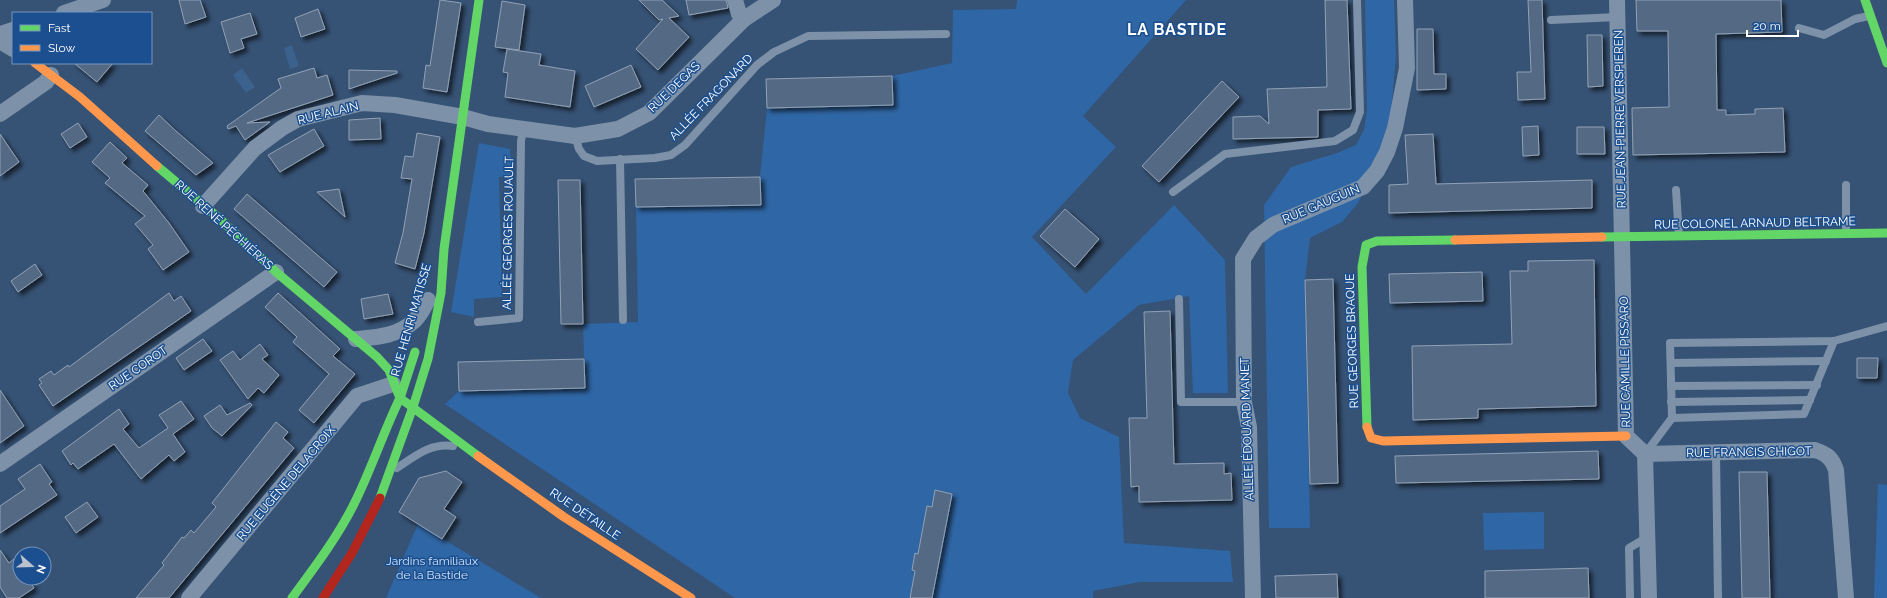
<svg xmlns="http://www.w3.org/2000/svg" width="1887" height="598" font-family="Raleway,sans-serif">
	<defs>
		<filter id="shadow"><feDropShadow dx="3.5" dy="3.5" stdDeviation="2" flood-color="#0009"/></filter>
	</defs>
	<rect width="100%" height="100%" fill="#365274"/>
	<g fill="#2f66a5">
		<polygon points="1017,0 1186,0 1083,116 1116,147 1032,237 1086,294 1174,205 1225,260 1228,393 1193,393 1189,296 1139,305 1073,360 1068,393 1080,418 1119,437 1124,543 1230,551 1233,582 1140,582 1093,591 1093,598 735,598 445,404 459,391 585,388 583,324 638,322 636,207 761,205 760,177 767,108 893,105 892,76 952,63 953,10 1016,9"/>
		<polygon points="1365,0 1394,0 1396,55 1391,114 1375,166 1358,203 1342,222 1310,238 1305,280 1310,528 1269,528 1264,205 1291,167 1337,153 1356,145 1364,130 1367,109"/>
		<polygon points="479,143 510,149 512,176 499,177 502,297 474,299 474,317 451,312"/>
		<polygon points="1878,484 1887,485 1887,598 1874,598"/>
		<polygon points="1544,512 1544,549 1484,550 1483,513"/>
		<polygon points="418,524 541,598 386,598"/>
	</g>
	<g fill="#3b618d">
		<polygon points="292,45 299,66 290,69 284,48"/>
		<polygon points="242,68 255,87 246,93 233,75"/>
	</g>
	<g fill="#526984" stroke="#92a2b6" filter="url(#shadow)">
		<polygon points="179,0 200,0 206,17 185,24"/>
		<polygon points="440,0 461,3 447,92 423,88 426,65 430,66"/>
		<polygon points="639,0 662,0 679,16 669,18 689,37 658,70 636,49 663,19 659,20"/>
		<polygon points="686,0 726,0 728,8 689,15"/>
		<polygon points="1325,0 1347,0 1351,109 1318,110 1318,137 1233,139 1233,117 1260,116 1269,124 1267,89 1327,87"/>
		<polygon points="1528,0 1542,0 1545,99 1518,100 1517,72 1531,72"/>
		<polygon points="1636,0 1781,0 1782,32 1716,34 1717,110 1726,110 1726,115 1755,114 1755,109 1783,108 1785,152 1633,155 1632,108 1669,107 1668,31 1637,31"/>
		<polygon points="502,1 525,5 519,50 495,47"/>
		<polygon points="318,9 325,29 301,37 295,18"/>
		<polygon points="250,13 257,34 241,39 244,48 230,53 221,22"/>
		<polygon points="1417,29 1433,29 1434,74 1446,74 1446,89 1417,90"/>
		<polygon points="1587,35 1602,35 1603,86 1588,87"/>
		<polygon points="507,49 541,54 539,65 575,71 570,107 505,97 508,73 503,72"/>
		<polygon points="74,63 113,63 97,82"/>
		<polygon points="631,65 641,87 594,107 585,86"/>
		<polygon points="314,68 317,78 327,75 333,95 247,123 270,122 245,140 236,126 228,129 227,126 281,88 278,79"/>
		<polygon points="349,70 397,71 397,73 349,89"/>
		<polygon points="892,76 893,105 767,108 766,79"/>
		<polygon points="1222,81 1239,97 1159,182 1142,166"/>
		<polygon points="159,115 176,131 213,163 196,175 145,131"/>
		<polygon points="380,118 381,139 349,140 349,120"/>
		<polygon points="78,123 87,137 70,148 61,134"/>
		<polygon points="1538,126 1539,155 1523,156 1522,127"/>
		<polygon points="1577,127 1604,127 1605,154 1577,154"/>
		<polygon points="314,129 324,146 280,172 268,155"/>
		<polygon points="417,133 440,137 424,233 415,269 395,263 403,233 412,179 401,178 405,156 413,157"/>
		<polygon points="0,134 19,162 0,176"/>
		<polygon points="1433,134 1436,184 1592,180 1592,208 1389,213 1389,185 1408,184 1405,135"/>
		<polygon points="110,142 127,158 122,163 148,185 143,191 169,223 189,252 163,270 148,249 153,245 135,224 145,216 105,183 110,178 92,162"/>
		<polygon points="760,177 761,205 636,207 635,179"/>
		<polygon points="558,180 580,180 583,324 561,324"/>
		<polygon points="339,189 345,217 317,192"/>
		<polygon points="247,194 337,272 324,287 234,209"/>
		<polygon points="1065,209 1099,239 1075,267 1040,236"/>
		<polygon points="1594,260 1596,406 1478,409 1478,418 1413,420 1412,346 1512,344 1510,271 1528,271 1528,261"/>
		<polygon points="35,264 42,275 18,292 11,281"/>
		<polygon points="1482,272 1483,301 1390,303 1389,274"/>
		<polygon points="1333,279 1338,483 1310,484 1305,280"/>
		<polygon points="169,293 174,301 181,296 191,311 53,406 39,385 42,383 39,379 51,371 54,375 68,365 69,367"/>
		<polygon points="278,293 340,349 333,356 355,374 314,423 299,410 329,374 293,342 297,337 265,307"/>
		<polygon points="388,294 393,314 364,319 361,299"/>
		<polygon points="1170,311 1174,464 1224,463 1224,474 1231,473 1232,500 1139,502 1139,486 1131,487 1129,418 1147,418 1144,312"/>
		<polygon points="203,339 212,351 184,370 176,358"/>
		<polygon points="260,344 268,355 262,359 279,375 264,393 258,388 248,399 220,360 233,351 240,360"/>
		<polygon points="1857,358 1878,358 1877,378 1857,378"/>
		<polygon points="584,359 585,388 459,391 458,362"/>
		<polygon points="0,390 24,426 0,443"/>
		<polygon points="181,401 194,419 173,434 185,452 174,461 169,455 141,479 114,444 78,469 73,463 71,465 62,451 119,409 129,424 123,429 139,448 168,428 159,415"/>
		<polygon points="250,403 252,405 222,436 212,428 204,416 220,405 227,415"/>
		<polygon points="276,422 288,432 283,438 294,448 169,598 136,598 164,565 162,563 182,537 184,538 191,530 194,533 216,507 212,503"/>
		<polygon points="1598,451 1599,479 1396,483 1395,456"/>
		<polygon points="40,464 52,482 49,484 57,495 0,533 0,506 25,489 18,479"/>
		<polygon points="446,471 462,482 444,509 456,517 442,539 399,512 419,478"/>
		<polygon points="1739,472 1767,472 1770,598 1742,598"/>
		<polygon points="935,490 952,494 932,598 910,598 915,571 912,570 915,553 918,554 927,506 932,507"/>
		<polygon points="87,502 98,517 76,533 65,517"/>
		<polygon points="0,550 9,563 15,558 20,566 20,578 28,578 34,588 19,598 7,598 0,587"/>
		<polygon points="1588,568 1589,598 1485,598 1485,571"/>
		<polygon points="1337,574 1338,598 1276,598 1275,576"/>
	</g>
	<g fill="none" stroke-linecap="round" stroke-linejoin="round">
		<g stroke="#7d92a8" stroke-width="8">
			<polyline points="1551,20 1618,17"/>
			<polyline points="1799,28 1824,35 1855,19 1869,16"/>
			<polyline points="575,136 579,149 584,156 597,161 655,158 671,155 685,145 757,65 774,52 808,36 946,34"/>
			<polyline points="620,159 623,320"/>
			<polyline points="1846,185 1846,232"/>
			<polyline points="1676,190 1679,236"/>
			<polyline points="1173,192 1225,154 1335,141 1353,130 1360,112 1357,0"/>
			<polyline points="1179,299 1181,402 1244,402"/>
			<polyline points="478,322 519,318 521,141 523,130"/>
			<polyline points="1671,363 1826,361"/>
			<polyline points="1671,386 1817,385"/>
			<polyline points="1671,402 1810,400"/>
			<polyline points="1672,418 1804,414 1834,341"/>
			<polyline points="1716,452 1718,598"/>
			<polyline points="1645,454 1672,418 1670,343 1834,341 1887,326"/>
			<path d="M397,468C415,456 430,443 453,446"/>
			<polyline points="1630,598 1629,548 1648,537"/>
		</g>
		<g stroke="#7d92a8" stroke-width="16">
			<polyline points="735,0 739,14 744,19"/>
			<polyline points="1617,0 1626,436 1645,454 1649,598"/>
			<polyline points="64,13 103,0"/>
			<polyline points="0,34 13,30"/>
			<polyline points="0,41 13,49"/>
			<polyline points="0,114 46,82 51,75"/>
			<polyline points="203,206 255,148 282,128 298,119 362,103 395,105 463,117 488,124 575,136 618,129 649,113 744,19 773,0"/>
			<path d="M356,339C377,337 398,336 414,321C420,316 424,307 428,300"/>
			<path d="M1645,454L1815,450C1827,454 1832,458 1836,470L1846,598"/>
			<polyline points="0,464 276,272"/>
			<polyline points="189,598 357,396 393,384"/>
			<polyline points="1253,598 1249,427 1244,402 1243,259 1256,238 1273,225 1363,187 1377,171 1387,152 1395,128 1407,68 1405,0"/>
		</g>
		<g stroke="#63d668" stroke-width="9">
			<polyline points="1865,0 1887,63"/>
			<polyline points="157,166 220,219 276,272 377,357 389,370 400,398 478,456"/>
			<polyline points="1602,237 1887,233"/>
			<polyline points="400,398 415,352"/>
			<polyline points="413,407 428,359 441,293 444,249 479,0"/>
			<polyline points="1367,427 1362,267 1366,245 1377,241 1455,240"/>
			<polyline points="380,498 413,407"/>
			<path d="M292,598C314,568 337,538 354,504C371,470 383,433 400,398"/>
		</g>
		<g stroke="#ff974d" stroke-width="9">
			<polyline points="35,63 80,97 157,166"/>
			<polyline points="1455,240 1602,237"/>
			<polyline points="1367,427 1371,438 1383,441 1626,436"/>
			<polyline points="478,456 564,517 691,598"/>
		</g>
		<polyline stroke="#b3261e" stroke-width="9" points="323,598 352,553 380,498"/>
	</g>
	<g text-anchor="middle" stroke-width="3" stroke-linejoin="round" paint-order="stroke">
		<g font-size="12" fill="#fff" stroke="#1b4f8f">
			<text transform="translate(674 87) rotate(-44)" y="4">RUE DEGAS</text>
			<text transform="translate(711 97) rotate(-46)" y="4">ALLÉE FRAGONARD</text>
			<text transform="translate(328 113) rotate(-14)" y="4">RUE ALAIN</text>
			<text transform="translate(1620 119) rotate(-91)" y="4">RUE JEAN-PIERRE VERSPIEREN</text>
			<text transform="translate(1321 204) rotate(-23)" y="4">RUE GAUGUIN</text>
			<text transform="translate(1755 223) rotate(-1)" y="4">RUE COLONEL ARNAUD BELTRAME</text>
			<text transform="translate(224 225) rotate(42)" y="4">RUE RENÉ PÉCHIÉRAS</text>
			<text transform="translate(508 233) rotate(-89)" y="4">ALLÉE GEORGES ROUAULT</text>
			<text transform="translate(411 320) rotate(-74)" y="4">RUE HENRI MATISSE</text>
			<text transform="translate(1352 341) rotate(-92)" y="4">RUE GEORGES BRAQUE</text>
			<text transform="translate(1625 362) rotate(-91)" y="4">RUE CAMILLE PISSARO</text>
			<text transform="translate(138 368) rotate(-35)" y="4">RUE COROT</text>
			<text transform="translate(1247 429) rotate(-92)" y="4">ALLÉE ÉDOUARD MANET</text>
			<text transform="translate(1749 452) rotate(-1)" y="4">RUE FRANCIS CHIGOT</text>
			<text transform="translate(286 483) rotate(-50)" y="4">RUE EUGÈNE DELACROIX</text>
			<text transform="translate(585 514) rotate(34)" y="4">RUE DÉTAILLE</text>
		</g>
		<g font-size="12" fill="#cfe3fa" stroke="#1b4f8f">
			<text x="432" y="565">Jardins familiaux<tspan x="432" dy="14">de la Bastide</tspan></text>
		</g>
		<g font-size="16" font-weight="bold" letter-spacing="1" fill="#fff" stroke="#1b4f8f">
			<text x="1177" y="35">LA BASTIDE</text>
		</g>
	</g>
	<rect x="12" y="12" width="140" height="52" fill="#1b4f8f" stroke="#7695bc"/>
	<rect x="20" y="25" width="20" height="6" fill="#63d668" stroke="#7695bc"/>
	<text x="48" y="32" font-size="12" fill="#ffffff">Fast</text>
	<rect x="20" y="45" width="20" height="6" fill="#ff974d" stroke="#7695bc"/>
	<text x="48" y="52" font-size="12" fill="#ffffff">Slow</text>
	<g transform="translate(32 566) rotate(110)"><circle r="19" fill="#1b4f8f" stroke="#7695bc"/>
	<path d="M0-3L7 15L0 10L-7 15Z" fill="#b9c2ce"/>
	<text y="-6" font-size="11" font-weight="bold" text-anchor="middle" fill="#ffffff">N</text>
	</g>
	<path d="M1747 30v6h51v-6" fill="none" stroke="#ffffff" stroke-width="2"/>
	<text x="1753" y="30" font-size="12" fill="#ffffff" stroke="#1b4f8f" stroke-width="3" paint-order="stroke">20 m</text>
</svg>
